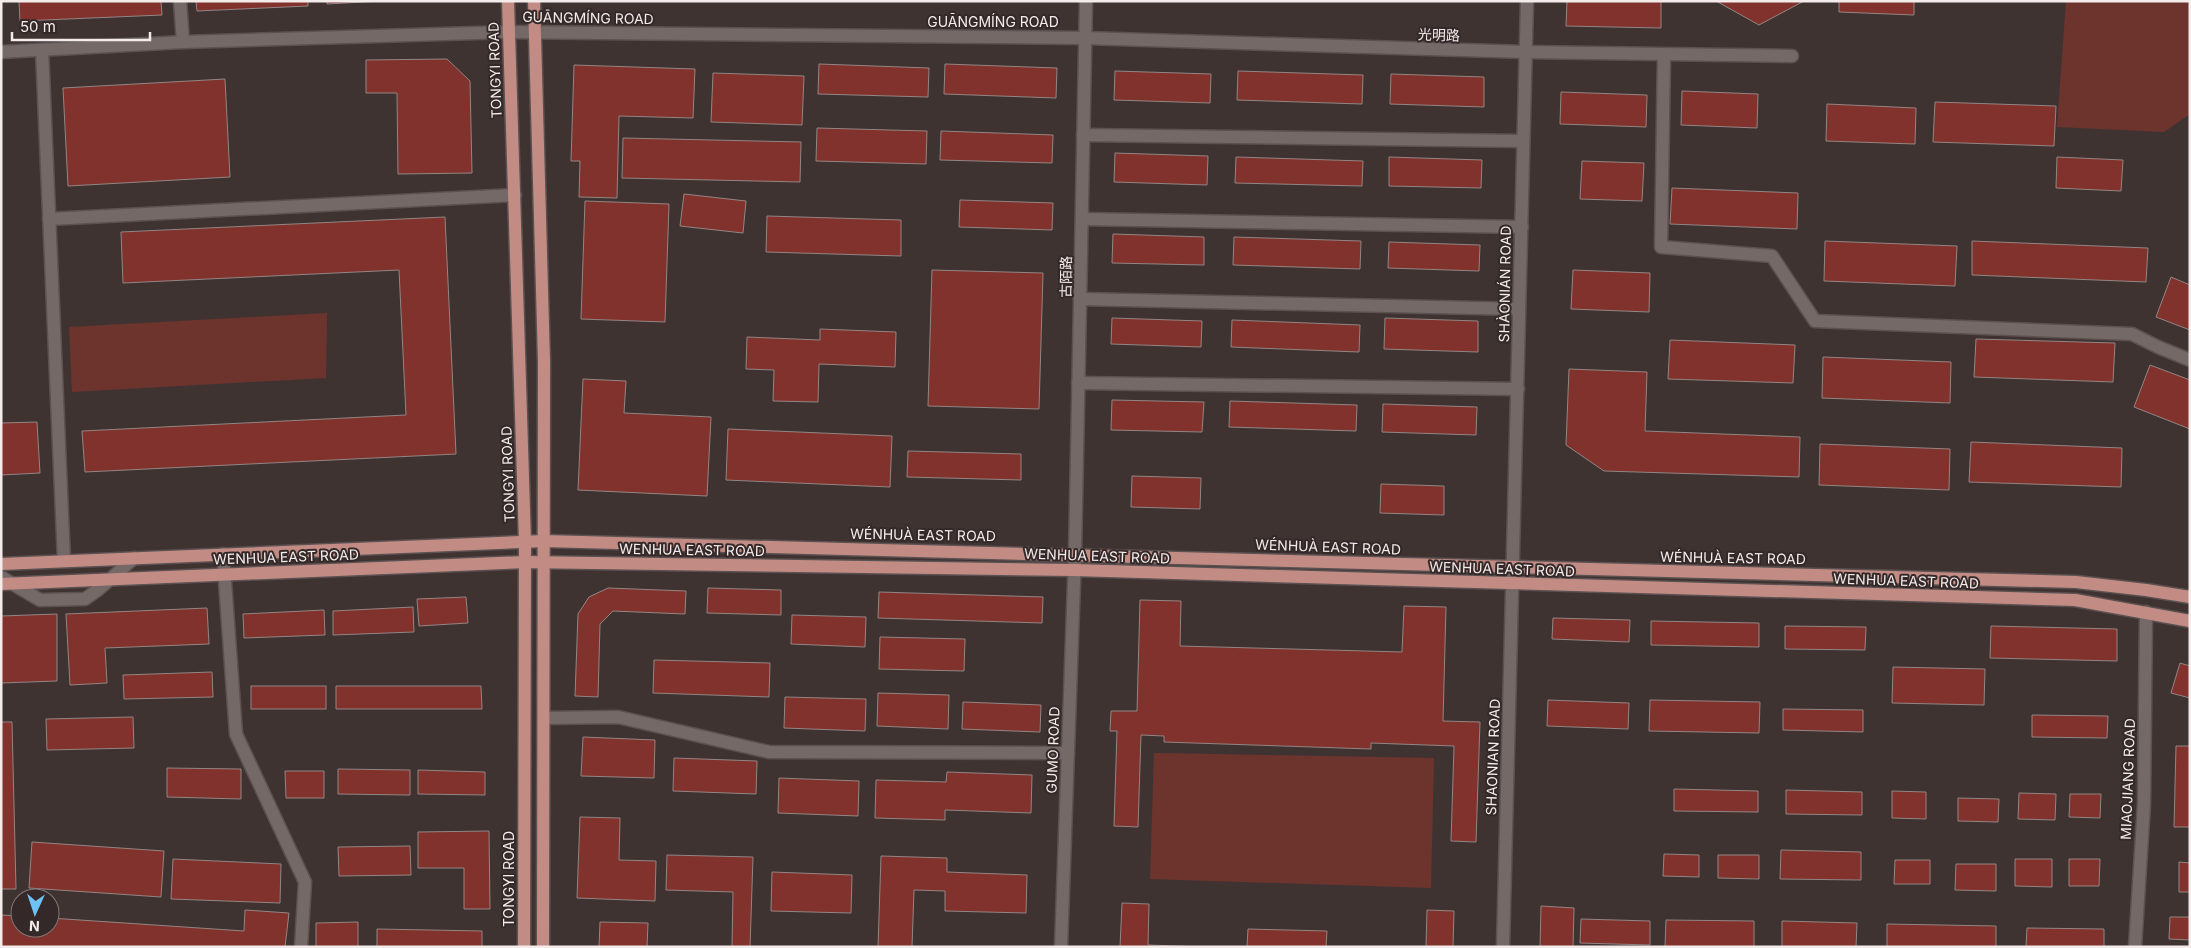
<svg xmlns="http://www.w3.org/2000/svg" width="2191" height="948" font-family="Inter,'Noto Sans SC',sans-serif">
	<rect width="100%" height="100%" fill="#3f3332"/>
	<g fill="#6d342e">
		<polygon points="2066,1 2190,1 2190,114 2164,132 2057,127"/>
		<polygon points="327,313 326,378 72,392 69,327"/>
		<polygon points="1154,753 1434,758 1431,888 1150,879"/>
	</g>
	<g fill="#81322c" stroke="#938583">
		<polygon points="19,1 161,1 162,15 20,21"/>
		<polygon points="196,1 308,1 308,6 197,11"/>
		<polygon points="327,1 381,1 327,4"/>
		<polygon points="1567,1 1661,1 1661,28 1566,26"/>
		<polygon points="1716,1 1804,1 1759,25"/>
		<polygon points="1839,1 1914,1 1914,15 1839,12"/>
		<polygon points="447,59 470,81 472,173 398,174 397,93 366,93 366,60"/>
		<polygon points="819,64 929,68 928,97 818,94"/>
		<polygon points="945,64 1057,68 1056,98 944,94"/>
		<polygon points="574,65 695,69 693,118 619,116 617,198 579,197 580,161 571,161"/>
		<polygon points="1115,71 1211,74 1210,103 1114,100"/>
		<polygon points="1238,71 1363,75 1362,104 1237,100"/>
		<polygon points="713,73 804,76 802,125 711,122"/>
		<polygon points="1391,74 1484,77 1484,107 1390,104"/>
		<polygon points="225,79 230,177 68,186 63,88"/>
		<polygon points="1682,91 1758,94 1757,128 1681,125"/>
		<polygon points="1561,92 1647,95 1646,127 1560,124"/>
		<polygon points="1935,102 2056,106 2054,146 1933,142"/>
		<polygon points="1827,104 1916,108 1915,144 1826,141"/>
		<polygon points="817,128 927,131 926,164 816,161"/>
		<polygon points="941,131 1053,135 1052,163 940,160"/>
		<polygon points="623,138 801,142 800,182 622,178"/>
		<polygon points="1115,153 1208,156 1207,185 1114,182"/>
		<polygon points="1236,157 1363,161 1362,186 1235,183"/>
		<polygon points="1389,157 1482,160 1481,188 1389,186"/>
		<polygon points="2057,157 2123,160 2121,191 2056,188"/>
		<polygon points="1582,161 1644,163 1642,201 1580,199"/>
		<polygon points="1672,188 1798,193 1797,229 1670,224"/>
		<polygon points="684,194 746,201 743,233 680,226"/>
		<polygon points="960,200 1053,203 1052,230 959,227"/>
		<polygon points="585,201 669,204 665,322 581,319"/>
		<polygon points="767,216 901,220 901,256 766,252"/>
		<polygon points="445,217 456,454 85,472 82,431 406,415 399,270 123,283 121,232"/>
		<polygon points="1113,234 1204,237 1204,265 1112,263"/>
		<polygon points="1234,237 1361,241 1360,269 1233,265"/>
		<polygon points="1825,241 1957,246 1955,286 1824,281"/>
		<polygon points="1972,241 2148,248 2146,282 1972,275"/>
		<polygon points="1389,242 1480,245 1479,271 1388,268"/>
		<polygon points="932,270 1043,273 1039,409 928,406"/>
		<polygon points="1573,270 1650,273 1649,312 1571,309"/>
		<polygon points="2171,277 2190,285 2190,330 2156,317"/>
		<polygon points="1112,318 1202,321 1201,347 1111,344"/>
		<polygon points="1385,318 1478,321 1478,352 1384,349"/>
		<polygon points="1232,320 1360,325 1359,352 1231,347"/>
		<polygon points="820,329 896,332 895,367 819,364 818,402 773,401 774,370 746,369 747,337 820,340"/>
		<polygon points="1976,339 2115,343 2113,382 1974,377"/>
		<polygon points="1670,340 1795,345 1793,383 1668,379"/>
		<polygon points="1823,357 1951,362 1950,403 1822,398"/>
		<polygon points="2150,365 2190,380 2190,429 2134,407"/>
		<polygon points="1569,369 1647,372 1645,431 1800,437 1799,477 1604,471 1566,445"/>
		<polygon points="583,379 626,381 624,413 711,417 707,496 578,490"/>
		<polygon points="1112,400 1204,402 1202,432 1111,430"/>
		<polygon points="1230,401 1357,405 1356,431 1229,427"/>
		<polygon points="1383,404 1477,407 1476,435 1382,432"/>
		<polygon points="37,422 40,473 1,475 1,423"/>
		<polygon points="728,429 892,436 890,487 726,480"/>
		<polygon points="1971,442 2122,448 2121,487 1969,482"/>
		<polygon points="1820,444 1950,449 1949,490 1819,485"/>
		<polygon points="908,451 1021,454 1021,480 907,477"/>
		<polygon points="1132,476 1201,478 1200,509 1131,507"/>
		<polygon points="1381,484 1444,486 1444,515 1380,513"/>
		<polygon points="608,588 686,591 685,614 613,611 600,624 598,697 575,696 578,614 589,597"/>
		<polygon points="708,588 781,590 781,615 707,613"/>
		<polygon points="879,592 1043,597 1042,623 878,618"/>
		<polygon points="466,597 468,623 419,626 417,599"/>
		<polygon points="1140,600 1181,601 1180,646 1402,652 1404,606 1446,607 1443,721 1480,722 1476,842 1451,841 1454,746 1371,743 1371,749 1164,742 1164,736 1141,735 1138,827 1114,826 1117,731 1110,731 1111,711 1137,711"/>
		<polygon points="413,607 414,632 333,635 333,611"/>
		<polygon points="207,608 209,644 105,648 107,683 70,685 66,614"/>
		<polygon points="324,610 325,635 244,638 243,614"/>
		<polygon points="57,614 57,681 1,683 1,616"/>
		<polygon points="792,615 866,617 865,647 791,644"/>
		<polygon points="1553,618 1630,620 1629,642 1552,639"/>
		<polygon points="1651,621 1759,623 1759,647 1651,645"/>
		<polygon points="1785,626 1866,627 1865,650 1785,649"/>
		<polygon points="1991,626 2117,629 2117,661 1990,658"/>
		<polygon points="880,637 965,639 964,671 879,669"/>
		<polygon points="654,660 770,663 769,697 653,693"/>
		<polygon points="2180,663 2190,666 2190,698 2171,693"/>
		<polygon points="1893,667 1985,669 1984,705 1892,703"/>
		<polygon points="212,672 213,697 124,699 123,675"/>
		<rect x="251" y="686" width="75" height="23"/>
		<polygon points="336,686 481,686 482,709 336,709"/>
		<polygon points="878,693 949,695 948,729 877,726"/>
		<polygon points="785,697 866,699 865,731 784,728"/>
		<polygon points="1548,700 1629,703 1628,729 1547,726"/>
		<polygon points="1650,700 1760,702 1759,733 1649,731"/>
		<polygon points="963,702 1041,705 1040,732 962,729"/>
		<polygon points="1783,709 1863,710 1863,732 1783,730"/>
		<polygon points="2032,715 2108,716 2107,738 2032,737"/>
		<polygon points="133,717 134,748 47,750 46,719"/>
		<polygon points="1,722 12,722 16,889 1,889"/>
		<polygon points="583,737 655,740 654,778 581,776"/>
		<polygon points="2176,746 2190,746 2190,827 2174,827"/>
		<polygon points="674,758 757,761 756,794 673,791"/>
		<polygon points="167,768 241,769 241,799 167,797"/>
		<polygon points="338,769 410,770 410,795 338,794"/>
		<polygon points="418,770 485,772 485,795 418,794"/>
		<polygon points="285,771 324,771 324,798 286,798"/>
		<polygon points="947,772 1032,775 1031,813 945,810 945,820 875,818 876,780 946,782"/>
		<polygon points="779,778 859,781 858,816 778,813"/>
		<polygon points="1674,789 1758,791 1758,812 1674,811"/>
		<polygon points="1786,790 1862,792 1862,815 1786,814"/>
		<polygon points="1892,791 1926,792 1926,819 1892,818"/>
		<polygon points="2019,793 2056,794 2055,820 2018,819"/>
		<polygon points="2070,794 2101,794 2100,818 2069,817"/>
		<polygon points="1958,798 1999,799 1998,822 1958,821"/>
		<polygon points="580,817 620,818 619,860 656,861 655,901 577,898"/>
		<polygon points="489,831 490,909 464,909 464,868 418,868 418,832"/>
		<polygon points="32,842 164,851 161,897 29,888"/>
		<polygon points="410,846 411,875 339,876 338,847"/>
		<polygon points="1781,850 1861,852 1861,880 1780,879"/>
		<polygon points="1664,854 1699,855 1699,877 1663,876"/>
		<polygon points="667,855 753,857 750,947 732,947 733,892 666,890"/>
		<polygon points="1718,855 1759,855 1759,879 1718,878"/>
		<polygon points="881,856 947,858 947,872 1027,875 1026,913 945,911 945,891 914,890 912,947 878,947"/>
		<polygon points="173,859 281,864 280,903 171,899"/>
		<polygon points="2015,859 2052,859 2052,887 2015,886"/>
		<polygon points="2069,859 2100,859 2099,886 2069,886"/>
		<polygon points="1895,860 1930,860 1930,884 1894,884"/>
		<polygon points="2179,862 2190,863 2190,892 2179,892"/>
		<polygon points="1956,864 1996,864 1996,891 1955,890"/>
		<polygon points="772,872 852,875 851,913 771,911"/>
		<polygon points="1122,903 1149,904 1148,945 1206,947 1120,947"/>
		<polygon points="1541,906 1574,908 1573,947 1540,947"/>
		<polygon points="245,910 289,913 285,947 1,947 1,915 20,916 20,928 50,928 50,918 244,931"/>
		<polygon points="1427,910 1454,911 1453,947 1426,947"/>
		<polygon points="2170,917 2190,917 2190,940 2169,939"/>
		<polygon points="1581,919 1650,921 1650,945 1580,943"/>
		<polygon points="1666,920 1754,921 1754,947 1665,947"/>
		<polygon points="1782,921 1857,923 1856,947 1782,947"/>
		<polygon points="358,922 358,947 316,947 316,923"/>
		<polygon points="600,922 648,923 647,947 599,947"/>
		<polygon points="1887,924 1996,926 1996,947 1887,947"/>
		<polygon points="2027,928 2104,929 2104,947 2026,947"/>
		<polygon points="377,929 482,931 482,947 377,947"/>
		<polygon points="1248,929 1327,931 1326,947 1247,947"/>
	</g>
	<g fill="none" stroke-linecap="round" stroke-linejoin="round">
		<g stroke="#5b5150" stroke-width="15">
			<g id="minor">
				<polyline points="180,1 183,42"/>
				<polyline points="42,50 64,561"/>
				<polyline points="1,52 183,42 509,32 1085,38 1526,52 1792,56"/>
				<polyline points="1664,55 1661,247 1772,256 1815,321 2132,334 2158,347 2190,360"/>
				<polyline points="1083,135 1523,141"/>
				<polyline points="49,219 515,195"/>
				<polyline points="1082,219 1522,227"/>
				<polyline points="1080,299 1519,309"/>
				<polyline points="1078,383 1518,389"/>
				<polyline points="223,554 236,734 305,882 301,947"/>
				<polyline points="1,577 40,600 85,599 99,589 134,558"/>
				<polyline points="544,718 618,717 769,752 1068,753"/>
				<polyline points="1061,947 1075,554 1086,1"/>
				<polyline points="1503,947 1527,1"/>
				<polyline points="2135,947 2144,804 2146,612"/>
			</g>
		</g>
		<g stroke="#5b5150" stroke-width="15">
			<g id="major">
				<polyline points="508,1 525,542 524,947"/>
				<polyline points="534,1 544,362 543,947"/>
				<polyline points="1,564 544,541 2076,582 2146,590 2190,597"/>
				<polyline points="1,584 525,562 1074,570 2075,600 2190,621"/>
			</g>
		</g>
		<use href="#minor" stroke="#756967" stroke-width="12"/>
		<use href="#major" stroke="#c28c85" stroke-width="12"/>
	</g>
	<g text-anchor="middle" stroke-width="4" stroke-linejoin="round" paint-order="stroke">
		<g font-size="14" fill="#f3eceb" stroke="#342928">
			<text transform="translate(588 18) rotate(1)" y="5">GUĀNGMÍNG ROAD</text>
			<text x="993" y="27">GUĀNGMÍNG ROAD</text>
			<text transform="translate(1439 35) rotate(2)" y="5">光明路</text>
			<text transform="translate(495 70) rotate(-92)" y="5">TONGYI ROAD</text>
			<text transform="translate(1066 277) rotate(-89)" y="5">古陌路</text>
			<text transform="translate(1505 284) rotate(-89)" y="5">SHÀONIÁN ROAD</text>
			<text transform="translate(508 474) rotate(-92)" y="5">TONGYI ROAD</text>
			<text transform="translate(923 535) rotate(1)" y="5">WÉNHUÀ EAST ROAD</text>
			<text transform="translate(1328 547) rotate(2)" y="5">WÉNHUÀ EAST ROAD</text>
			<text transform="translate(692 550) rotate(1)" y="5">WENHUA EAST ROAD</text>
			<text transform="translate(1097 556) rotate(2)" y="5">WENHUA EAST ROAD</text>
			<text transform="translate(286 557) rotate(-2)" y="5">WENHUA EAST ROAD</text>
			<text transform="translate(1733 558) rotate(1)" y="5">WÉNHUÀ EAST ROAD</text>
			<text transform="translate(1502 569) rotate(2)" y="5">WENHUA EAST ROAD</text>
			<text transform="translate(1906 581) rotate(2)" y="5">WENHUA EAST ROAD</text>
			<text transform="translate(1053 750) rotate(-88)" y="5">GUMO ROAD</text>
			<text transform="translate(1493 757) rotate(-88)" y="5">SHAONIAN ROAD</text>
			<text transform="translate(2128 779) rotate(-88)" y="5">MIAOJIANG ROAD</text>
			<text transform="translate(509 879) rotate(-90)" y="5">TONGYI ROAD</text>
		</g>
	</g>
	<rect width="2191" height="948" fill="none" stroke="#f3eceb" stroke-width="5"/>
	<g transform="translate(35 913) rotate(183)"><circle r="24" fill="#342928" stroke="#807776"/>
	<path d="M0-4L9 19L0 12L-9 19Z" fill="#6fc2f4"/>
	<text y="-8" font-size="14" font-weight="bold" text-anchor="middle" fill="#f3eceb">N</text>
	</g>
	<path d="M12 32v8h138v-8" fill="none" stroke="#f3eceb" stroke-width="2.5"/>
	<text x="20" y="32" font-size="15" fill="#f3eceb" stroke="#342928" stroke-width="4" paint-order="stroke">50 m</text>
</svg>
